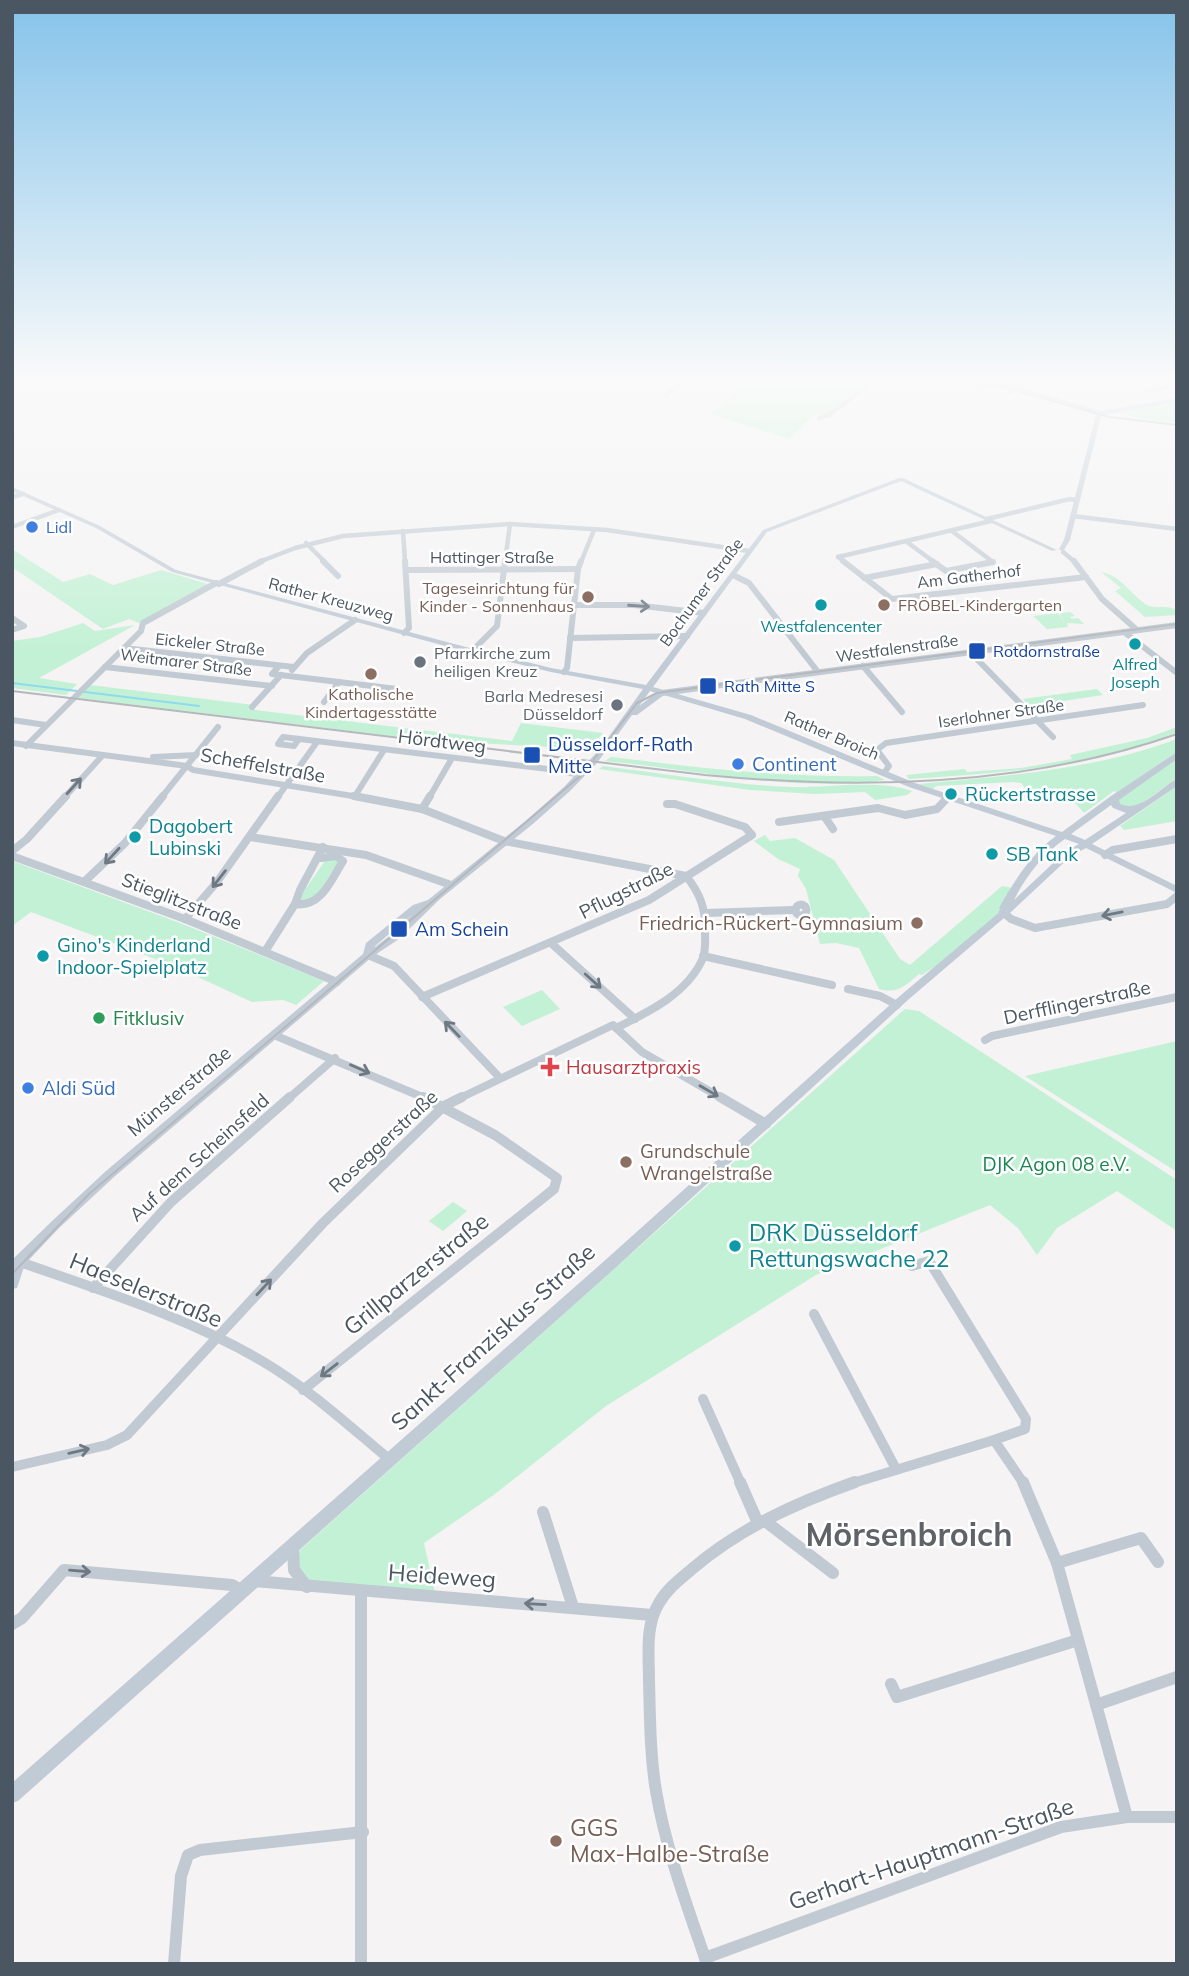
<svg xmlns="http://www.w3.org/2000/svg" width="1189" height="1976" font-family="Mulish,sans-serif">
	<rect width="100%" height="100%" fill="#f5f3f3"/>
	<g fill="#c3f1d5">
		<polygon points="752,377 871,377 827,414 814,415 789,439 711,414"/>
		<polygon points="1177,401 1177,423 1142,419 1118,412"/>
		<polygon points="12,549 63,582 90,574 113,585 161,570 208,584 139,623 129,619 103,629 12,567"/>
		<path d="M1101,572C1120,575 1130,593 1145,604C1155,611 1167,603 1177,611V615L1145,617L1115,591L1121,588Z"/>
		<polygon points="1070,612 1075,616 1070,617 1072,619 1078,618 1084,624 1067,623 1068,627 1047,629 1033,616 1058,613 1065,623 1059,613"/>
		<polygon points="83,623 95,631 135,625 39,678 77,684 66,695 12,688 12,641 40,637"/>
		<polygon points="90,685 254,705 255,710 512,741 521,723 603,733 591,748 546,743 573,748 434,741 76,698"/>
		<polygon points="1097,689 1103,695 1029,706 1023,699"/>
		<path d="M1177,727V732C1094,768 998,773 909,779L906,775L965,769L967,772L1021,768L1072,759L1070,755L1147,738Z"/>
		<path d="M1177,739V752L1117,792L1114,791L1084,813L1068,795C1052,798 1038,803 1024,795L1029,793L1021,783L1013,782L936,786L933,789L918,784C1005,776 1094,770 1177,739Z"/>
		<path d="M611,757C700,768 787,778 877,776L885,780C797,793 693,769 605,761Z"/>
		<polygon points="1177,757 1177,778 1136,808 1124,809 1117,801"/>
		<path d="M603,766C665,774 727,784 790,787C824,788 882,779 912,791L907,795L875,800L865,792L816,794L750,790L599,769Z"/>
		<polygon points="1177,786 1177,821 1124,830 1120,826"/>
		<path d="M765,835L770,841L795,838L834,860L900,959L910,965L1002,886L1013,888L999,914L942,962L922,975L919,974C905,986 898,994 879,989L859,948L836,943L820,944L806,889L798,876L800,869L778,859L754,841Z"/>
		<polygon points="327,858 339,861 314,901 297,901"/>
		<polygon points="12,861 180,923 324,981 296,1005 283,1000 252,1002 174,966 31,912 12,926"/>
		<polygon points="542,990 560,1009 522,1026 503,1007"/>
		<polygon points="905,1009 919,1011 1177,1180 1177,1231 1117,1191 1057,1228 1037,1255 1018,1228 990,1205 816,1275 606,1406 495,1494 424,1543 435,1593 314,1582 303,1577 297,1560 300,1550"/>
		<polygon points="1177,1041 1177,1172 1025,1076"/>
		<polygon points="453,1202 467,1211 443,1231 429,1221"/>
	</g>
	<g fill="none" stroke-linecap="round" stroke-linejoin="round">
		<polyline stroke="#90daee" stroke-width="2" points="12,683 199,706"/>
		<g stroke="#c1cad2" stroke-width="4.5">
			<polyline points="1146,391 1164,388 1177,378"/>
			<polyline points="1010,392 1019,387 1026,377"/>
			<polyline points="666,395 689,377"/>
			<polyline points="819,418 829,415 878,377"/>
			<polyline points="12,497 23,494"/>
			<polyline points="1073,516 1177,529"/>
			<polyline points="987,519 1070,499 1077,500"/>
			<polyline points="12,527 59,510"/>
			<polyline points="403,531 405,562"/>
			<polyline points="952,531 993,562"/>
			<polyline points="907,542 934,562"/>
			<polyline points="306,543 325,562"/>
			<polyline points="1063,552 1075,562"/>
			<polyline points="838,557 845,562"/>
			<polyline points="838,557 991,521"/>
			<polyline points="259,562 295,548 343,536 510,524 607,530 749,551"/>
			<polyline points="505,562 510,524"/>
			<polyline points="581,562 594,530"/>
		</g>
		<g stroke="#c1cad2" stroke-width="6">
			<polyline points="323,561 338,576"/>
			<polyline points="843,561 892,599 1086,577"/>
			<polyline points="932,561 946,571 993,562"/>
			<polyline points="1074,561 1102,599 1137,630"/>
			<polyline points="407,570 578,569"/>
			<polyline points="733,575 749,583 818,672"/>
			<polyline points="864,578 937,564"/>
			<polyline points="219,584 262,561"/>
			<polyline points="574,605 634,605 704,613"/>
			<polyline points="12,618 24,626 12,630"/>
			<polyline points="1124,632 1177,673"/>
			<polyline points="404,633 409,628 405,561"/>
			<polyline points="570,638 687,636"/>
			<polyline points="124,648 294,667"/>
			<polyline points="472,651 497,626 505,561"/>
			<polyline points="970,652 1053,737"/>
			<polyline points="279,666 272,674 397,689 394,694"/>
			<polyline points="863,666 902,712"/>
			<polyline points="105,667 272,686"/>
			<polyline points="292,670 307,653 355,620"/>
			<polyline points="564,672 567,668 578,569 581,561"/>
			<polyline points="662,693 1177,625"/>
			<polyline points="324,702 339,682"/>
			<polyline points="252,707 281,675"/>
			<polyline points="12,720 46,725"/>
			<polyline points="299,739 294,746 278,744 283,737 548,769 581,775"/>
			<polyline points="12,743 187,766 193,770 365,798"/>
			<polyline points="26,746 141,631 143,623 216,583"/>
			<polyline points="153,757 196,755"/>
			<polyline points="884,773 889,766 877,750 886,743 1143,705"/>
			<polyline points="355,796 384,750"/>
			<polyline points="64,798 102,756"/>
			<polyline points="161,798 218,727"/>
			<polyline points="277,798 317,742"/>
			<polyline points="429,798 452,758"/>
		</g>
		<g stroke="#c1cad2" stroke-width="8">
			<polyline points="354,796 422,809 504,841 686,876"/>
			<polyline points="422,809 430,796"/>
			<polyline points="824,816 833,829"/>
			<polyline points="779,822 878,808 905,815 937,809 948,797"/>
			<polyline points="250,837 366,855 451,885"/>
			<polyline points="12,851 27,839 66,796"/>
			<polyline points="1105,855 1113,850 1177,839"/>
			<polyline points="12,856 185,919 337,982"/>
			<path d="M321,858L336,856L343,861C331,880 321,908 295,904L300,890L323,847"/>
			<polyline points="85,881 125,843 163,796"/>
			<circle cx="801" cy="910" r="5.5"/>
			<polyline points="1003,912 1011,919 1035,928 1167,904 1177,896"/>
			<polyline points="706,913 794,910"/>
			<polyline points="185,919 217,882 278,796"/>
			<polyline points="551,943 635,1019"/>
			<polyline points="266,950 295,904"/>
			<polyline points="368,955 394,966 500,1078"/>
			<polyline points="703,956 832,985"/>
			<polyline points="848,989 880,996 897,1005"/>
			<polyline points="422,997 649,900 752,835 745,827 675,804 667,804"/>
			<path d="M616,1028C649,1012 688,993 703,958C706,949 705,939 705,931C706,909 700,893 686,876"/>
			<polyline points="274,1035 427,1099"/>
			<polyline points="985,1040 992,1036 1177,997"/>
			<polyline points="288,1099 335,1058"/>
			<polyline points="458,1099 613,1025 642,1052 723,1099"/>
		</g>
		<g stroke="#c1cad2" stroke-width="10">
			<polyline points="720,1097 766,1124"/>
			<path d="M20,1262C102,1291 187,1317 262,1361C308,1388 348,1425 389,1459"/>
			<polyline points="912,1266 929,1261 1026,1419 1025,1429 994,1440 1024,1484"/>
			<polyline points="93,1288 171,1202 290,1097"/>
			<polyline points="814,1314 896,1469"/>
			<polyline points="303,1390 554,1189 557,1178 495,1135 423,1097"/>
			<polyline points="703,1399 741,1484"/>
			<polyline points="12,1467 107,1445 127,1435 323,1223 444,1106 462,1097"/>
			<polyline points="850,1484 994,1440"/>
		</g>
		<g stroke="#c1cad2" stroke-width="12">
			<polyline points="740,1482 758,1523"/>
			<polyline points="1023,1482 1057,1563 1127,1817"/>
			<polyline points="543,1512 573,1607"/>
			<polyline points="765,1521 833,1573"/>
			<polyline points="293,1547 294,1570 307,1587"/>
			<polyline points="1057,1563 1141,1538 1158,1562"/>
			<polyline points="254,1581 652,1615"/>
			<polyline points="361,1591 361,1964"/>
			<polyline points="12,1624 22,1618 64,1570 232,1585 242,1591"/>
			<polyline points="891,1684 897,1697 1078,1640"/>
			<polyline points="1096,1705 1177,1677"/>
			<polyline points="705,1958 1061,1827 1127,1817 1177,1817"/>
			<polyline points="174,1964 181,1876 188,1855 200,1850 363,1832"/>
			<path d="M707,1964C688,1908 666,1850 656,1791C650,1755 650,1717 649,1680C649,1654 645,1626 659,1603C667,1589 680,1579 692,1569C740,1528 796,1503 855,1482"/>
		</g>
		<g fill="#c1cbd6" fill-rule="evenodd">
			<polygon points="920,377 936,377 958,382 955,384"/>
			<polygon points="948,377 963,377 1012,385 1102,411 1177,398 1177,402 1102,415 1011,389"/>
			<polygon points="1096,415 1101,416 1070,540 1064,550 1060,550 1059,549 1064,540"/>
			<path d="M899,478H903L1057,550L1052,551L901,481L767,532L653,687L751,715L915,783L1062,832L1111,796L1177,752V759L1119,800L1120,804C1141,813 1159,788 1177,779V786L1092,844L1177,886V893L1086,848L1071,856L1011,912L909,999L612,1271L18,1801L12,1803V1783L602,1263L901,995L1002,910L999,908C1014,881 1031,854 1056,836L909,787L745,719L664,695L637,715H632L597,763L570,791L534,823L440,899L399,939L372,957L114,1177L59,1228L25,1264L17,1288L12,1289V1260L51,1222L106,1171L363,954L366,943L413,905L428,900L528,819L564,787L600,749L643,689L551,672L460,650L172,572L96,528L12,491V487L100,526L176,570L462,646L551,668L646,685L763,530ZM650,691L656,693L639,706ZM1111,805L1113,808L1126,813L1085,840L1071,834ZM1065,839L1079,844L1065,852L1014,900C1026,876 1043,854 1065,839ZM413,914L392,934L375,947V946Z"/>
		</g>
		<g stroke="#b5b8bd" stroke-width="2">
			<polyline points="934,377 1010,389 1109,417 1177,425"/>
			<polyline points="594,759 637,703 657,693 1177,624"/>
			<polyline points="12,1274 89,1194 593,765"/>
		</g>
		<path stroke="#b5b8bd" stroke-width="2" d="M12,691L705,775C860,790 1029,786 1177,734"/>
	</g>
	<defs><path id="oneway-shaft" d="M-6 0H5M1.5-3L5.5 0L1.5 3" fill="none" stroke-width="1.6" stroke-linecap="round" stroke-linejoin="round" transform="scale(1.75)"/></defs>
	<g stroke="#6e7983">
		<use href="#oneway-shaft" transform="translate(639 606) rotate(4)"/>
		<use href="#oneway-shaft" transform="translate(74 786) rotate(-48)"/>
		<use href="#oneway-shaft" transform="translate(112 856) rotate(133)"/>
		<use href="#oneway-shaft" transform="translate(219 879) rotate(128)"/>
		<use href="#oneway-shaft" transform="translate(1112 914) rotate(169)"/>
		<use href="#oneway-shaft" transform="translate(593 981) rotate(42)"/>
		<use href="#oneway-shaft" transform="translate(452 1029) rotate(-134)"/>
		<use href="#oneway-shaft" transform="translate(360 1069) rotate(24)"/>
		<use href="#oneway-shaft" transform="translate(709 1091) rotate(30)"/>
		<use href="#oneway-shaft" transform="translate(264 1287) rotate(-47)"/>
		<use href="#oneway-shaft" transform="translate(329 1370) rotate(142)"/>
		<use href="#oneway-shaft" transform="translate(79 1451) rotate(-13)"/>
		<use href="#oneway-shaft" transform="translate(80 1571) rotate(5)"/>
		<use href="#oneway-shaft" transform="translate(535 1604) rotate(-177)"/>
	</g>
	<linearGradient id="sky" x2="0" y2="1"><stop stop-color="#85c3ea"/><stop offset="0.58" stop-color="#fafafa"/><stop offset="1" stop-color="#fafafa" stop-opacity="0"/></linearGradient>
	<rect width="1189" height="654" fill="url(#sky)"/>
	<g fill="#3f7fe0" stroke="#fff" stroke-width="2.5">
		<circle cx="32" cy="527" r="7"/>
		<circle cx="738" cy="764" r="7"/>
		<circle cx="28" cy="1088" r="7"/>
	</g>
	<g fill="#8d6e63" stroke="#fff" stroke-width="2.5">
		<circle cx="588" cy="597" r="7"/>
		<circle cx="884" cy="605" r="7"/>
		<circle cx="371" cy="674" r="7"/>
		<circle cx="917" cy="923" r="7"/>
		<circle cx="626" cy="1162" r="7"/>
		<circle cx="556" cy="1841" r="7"/>
	</g>
	<g fill="#0f9aa8" stroke="#fff" stroke-width="2.5">
		<circle cx="821" cy="605" r="7"/>
		<circle cx="1135" cy="644" r="7"/>
		<circle cx="951" cy="794" r="7"/>
		<circle cx="135" cy="837" r="7"/>
		<circle cx="992" cy="854" r="7"/>
		<circle cx="43" cy="956" r="7"/>
		<circle cx="735" cy="1246" r="7"/>
	</g>
	<g fill="#1a4fb4" stroke="#fff" stroke-width="2.5">
		<rect x="968" y="642" width="18" height="18" rx="3.5"/>
		<rect x="699" y="677" width="18" height="18" rx="3.5"/>
		<rect x="523" y="746" width="18" height="18" rx="3.5"/>
		<rect x="390" y="920" width="18" height="18" rx="3.5"/>
	</g>
	<g fill="#6b7280" stroke="#fff" stroke-width="2.5">
		<circle cx="420" cy="662" r="7"/>
		<circle cx="617" cy="705" r="7"/>
	</g>
	<circle fill="#2e9e5b" stroke="#fff" stroke-width="2.5" cx="99" cy="1018" r="7"/>
	<path fill="#e0444e" stroke="#fff" stroke-width="2.5" d="M546.5 1056.5h7v7h7v7h-7v7h-7v-7h-7v-7h7z"/>
	<g text-anchor="middle" stroke-width="5" stroke-linejoin="round" paint-order="stroke">
		<g font-size="16" fill="#366cbe" stroke="#fff" text-anchor="start">
			<text x="46" y="533">Lidl</text>
		</g>
		<g font-size="16" fill="#4a5661" stroke="#fff">
			<text x="492" y="563">Hattinger Straße</text>
			<text transform="translate(969 576) rotate(-7)" y="6">Am Gatherhof</text>
			<text transform="translate(701 592) rotate(-54)" y="6">Bochumer Straße</text>
			<text transform="translate(331 599) rotate(15)" y="6">Rather Kreuzweg</text>
			<text transform="translate(210 644) rotate(6)" y="6">Eickeler Straße</text>
			<text transform="translate(897 648) rotate(-8)" y="6">Westfalenstraße</text>
			<text transform="translate(186 662) rotate(7)" y="6">Weitmarer Straße</text>
			<text transform="translate(1001 713) rotate(-8)" y="6">Iserlohner Straße</text>
			<text transform="translate(832 735) rotate(23)" y="6">Rather Broich</text>
		</g>
		<g font-size="16" fill="#785e54" stroke="#fff" text-anchor="end">
			<text x="574" y="594">Tageseinrichtung für<tspan x="574" dy="18">Kinder - Sonnenhaus</tspan></text>
			<text x="898" y="611" text-anchor="start">FRÖBEL-Kindergarten</text>
			<text x="371" y="700" text-anchor="middle">Katholische<tspan x="371" dy="18">Kindertagesstätte</tspan></text>
		</g>
		<g font-size="16" fill="#0d838f" stroke="#fff">
			<text x="821" y="632">Westfalencenter</text>
			<text x="1135" y="670">Alfred<tspan x="1135" dy="18">Joseph</tspan></text>
		</g>
		<g font-size="16" fill="#164399" stroke="#fff" text-anchor="start">
			<text x="993" y="657">Rotdornstraße</text>
			<text x="724" y="692">Rath Mitte S</text>
		</g>
		<g font-size="16" fill="#5b616d" stroke="#fff" text-anchor="start">
			<text x="434" y="659">Pfarrkirche zum<tspan x="434" dy="18">heiligen Kreuz</tspan></text>
			<text x="603" y="702" text-anchor="end">Barla Medresesi<tspan x="603" dy="18">Düsseldorf</tspan></text>
		</g>
		<g font-size="19" fill="#4a5661" stroke="#fff">
			<text transform="translate(442 741) rotate(7)" y="7">Hördtweg</text>
			<text transform="translate(263 765) rotate(10)" y="7">Scheffelstraße</text>
			<text transform="translate(626 890) rotate(-27)" y="7">Pflugstraße</text>
			<text transform="translate(182 901) rotate(21)" y="7">Stieglitzstraße</text>
			<text transform="translate(1077 1002) rotate(-12)" y="7">Derfflingerstraße</text>
			<text transform="translate(179 1091) rotate(-40)" y="7">Münsterstraße</text>
			<text transform="translate(383 1141) rotate(-43)" y="7">Roseggerstraße</text>
			<text transform="translate(199 1157) rotate(-42)" y="7">Auf dem Scheinsfeld</text>
		</g>
		<g font-size="19" fill="#164399" stroke="#fff" text-anchor="start">
			<text x="548" y="751">Düsseldorf-Rath<tspan x="548" dy="22">Mitte</tspan></text>
			<text x="415" y="936">Am Schein</text>
		</g>
		<g font-size="19" fill="#366cbe" stroke="#fff" text-anchor="start">
			<text x="752" y="771">Continent</text>
			<text x="42" y="1095">Aldi Süd</text>
		</g>
		<g font-size="19" fill="#0d838f" stroke="#fff" text-anchor="start">
			<text x="965" y="801">Rückertstrasse</text>
			<text x="149" y="833">Dagobert<tspan x="149" dy="22">Lubinski</tspan></text>
			<text x="1006" y="861">SB Tank</text>
			<text x="57" y="952">Gino's Kinderland<tspan x="57" dy="22">Indoor-Spielplatz</tspan></text>
		</g>
		<g font-size="19" fill="#785e54" stroke="#fff" text-anchor="end">
			<text x="903" y="930">Friedrich-Rückert-Gymnasium</text>
			<text x="640" y="1158" text-anchor="start">Grundschule<tspan x="640" dy="22">Wrangelstraße</tspan></text>
		</g>
		<g font-size="19" fill="#27864d" stroke="#fff" text-anchor="start">
			<text x="113" y="1025">Fitklusiv</text>
		</g>
		<g font-size="19" fill="#be3a42" stroke="#fff" text-anchor="start">
			<text x="566" y="1074">Hausarztpraxis</text>
		</g>
		<g font-size="19" fill="#17864f" stroke="#fff">
			<text x="1056" y="1171">DJK Agon 08 e.V.</text>
		</g>
		<g font-size="23" fill="#0d838f" stroke="#fff" text-anchor="start">
			<text x="749" y="1241">DRK Düsseldorf<tspan x="749" dy="26">Rettungswache 22</tspan></text>
		</g>
		<g font-size="23" fill="#4a5661" stroke="#fff">
			<text transform="translate(416 1274) rotate(-39)" y="8">Grillparzerstraße</text>
			<text transform="translate(146 1290) rotate(22)" y="8">Haeselerstraße</text>
			<text transform="translate(493 1337) rotate(-42)" y="8">Sankt-Franziskus-Straße</text>
			<text transform="translate(442 1576) rotate(4)" y="8">Heideweg</text>
			<text transform="translate(931 1854) rotate(-19)" y="8">Gerhart-Hauptmann-Straße</text>
		</g>
		<g font-size="23" fill="#785e54" stroke="#fff" text-anchor="start">
			<text x="570" y="1836">GGS<tspan x="570" dy="26">Max-Halbe-Straße</tspan></text>
		</g>
		<g font-size="32" font-weight="bold" fill="#5f6368" stroke="#fff">
			<text x="909" y="1546">Mörsenbroich</text>
		</g>
	</g>
	<rect width="1189" height="1976" fill="none" stroke="#4a5661" stroke-width="28"/>
</svg>
